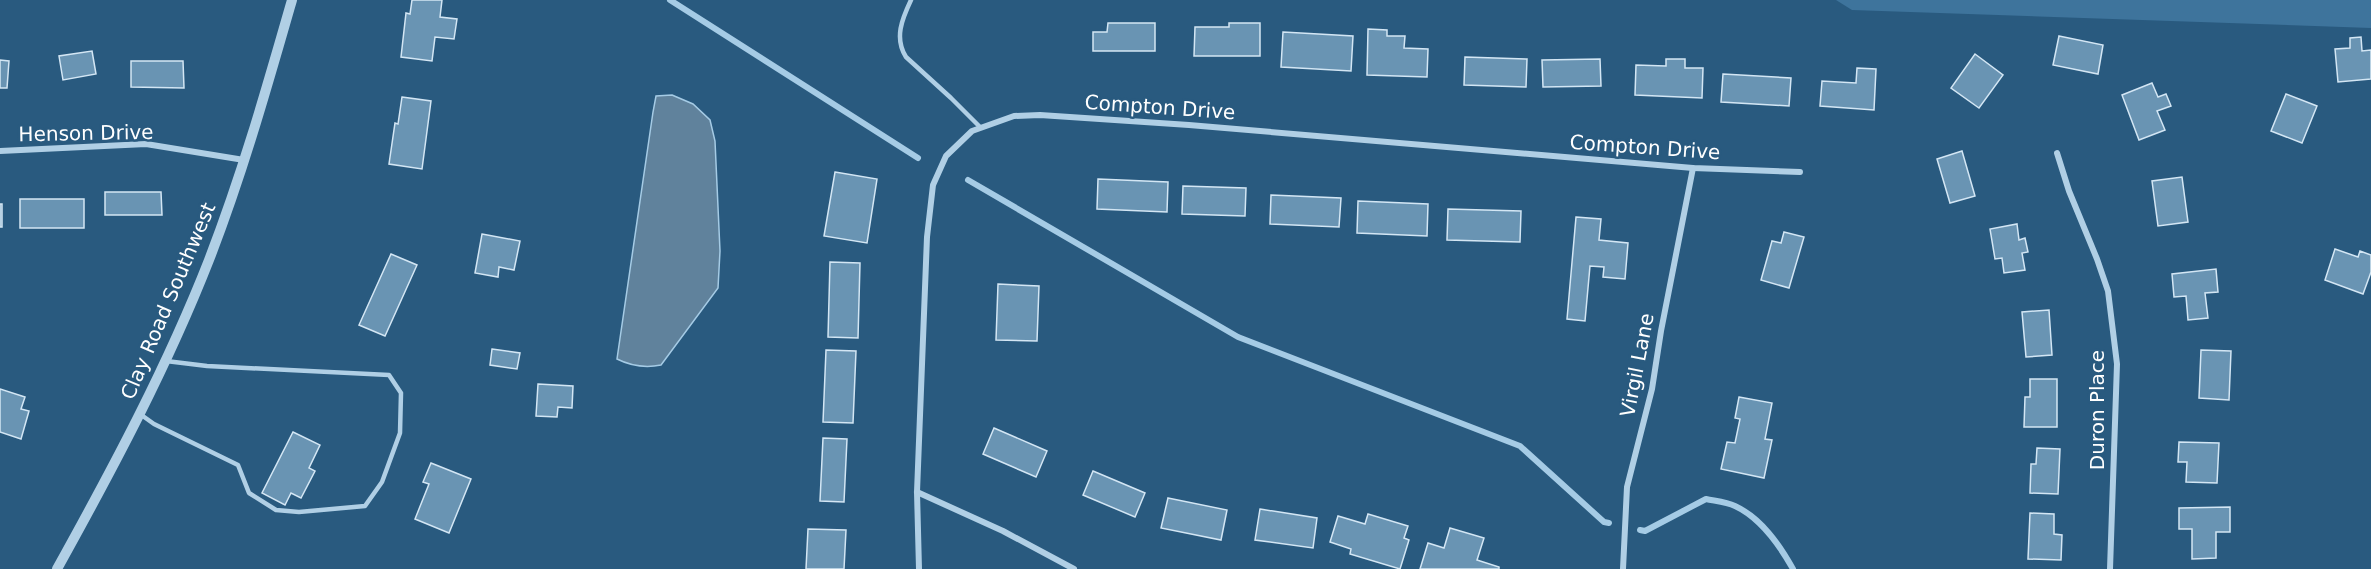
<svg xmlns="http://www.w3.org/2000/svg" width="2371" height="569" font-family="'DejaVu Sans',sans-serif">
	<rect width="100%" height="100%" fill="#295a7f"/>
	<polygon fill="#3e749c" points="1836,0 2371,0 2371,28 1852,10"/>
	<path fill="#60829c" stroke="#a5cbe5" stroke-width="1.5" d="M672,95L693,104L710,120L715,141L720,251L718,288L661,365C646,368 631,366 617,359L653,112L656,96Z"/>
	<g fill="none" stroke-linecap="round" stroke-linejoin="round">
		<g stroke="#a5cbe5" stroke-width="6">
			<polyline points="670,0 918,158"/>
			<polyline points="968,180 1238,337 1520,446 1604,522 1609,523"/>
			<path d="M1640,530L1645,531L1706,499C1715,501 1726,502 1735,506C1761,518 1779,544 1793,569"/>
		</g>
	</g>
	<g fill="#6994b3" stroke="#d3e6f4" stroke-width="1.5">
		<polygon points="412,0 442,0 440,17 457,19 454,39 435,37 432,61 401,57 406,13 410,14"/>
		<polygon points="1108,23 1155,23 1155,51 1093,51 1093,32 1107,32"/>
		<polygon points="1229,23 1260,23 1260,56 1194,56 1195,27 1229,27"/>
		<polygon points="1368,29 1387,30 1387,36 1405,36 1404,48 1428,49 1427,77 1367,75"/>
		<polygon points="1283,32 1353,36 1351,71 1281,67"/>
		<polygon points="2059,36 2103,45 2098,74 2053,65"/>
		<polygon points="2361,37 2362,51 2371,50 2371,79 2338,82 2335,49 2350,48 2350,38"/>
		<polygon points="92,51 96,74 63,80 59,56"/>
		<polygon points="1975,54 2003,75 1979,108 1951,88"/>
		<polygon points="1465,57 1527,59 1526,87 1464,85"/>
		<polygon points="1600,59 1601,86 1543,87 1542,60"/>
		<polygon points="1666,59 1685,59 1685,68 1703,68 1702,98 1635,95 1636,65 1666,66"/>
		<polygon points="0,60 9,61 7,88 0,88"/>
		<polygon points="131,61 183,61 184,88 131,87"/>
		<polygon points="1857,68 1876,69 1874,110 1820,106 1822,81 1856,83"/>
		<polygon points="1723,74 1791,78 1789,106 1721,102"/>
		<polygon points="2152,83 2158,97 2166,94 2171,106 2157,111 2165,130 2139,140 2122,95"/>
		<polygon points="2286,94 2317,106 2302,143 2271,131"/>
		<polygon points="402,97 431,101 422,169 389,164 395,123 398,124"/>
		<polygon points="1962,151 1975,196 1950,203 1937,159"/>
		<polygon points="835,172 877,179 867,243 824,236"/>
		<polygon points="2182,177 2188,222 2158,226 2152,181"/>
		<polygon points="1098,179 1168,182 1167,212 1097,209"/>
		<polygon points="1183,186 1246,188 1245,216 1182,214"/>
		<polygon points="105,192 161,192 162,215 105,215"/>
		<polygon points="1271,195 1341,198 1339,227 1270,224"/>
		<rect x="20" y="199" width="64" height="29"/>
		<polygon points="1358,201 1428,204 1427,236 1357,233"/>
		<rect x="0" y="204" width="2" height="23"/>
		<polygon points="1448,209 1521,211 1520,242 1447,240"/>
		<polygon points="1576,217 1601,219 1599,240 1628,243 1625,279 1603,277 1604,267 1590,266 1585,321 1567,319"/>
		<polygon points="2017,224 2019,240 2025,238 2028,252 2022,253 2025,270 2004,273 2002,258 1995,259 1990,229"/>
		<polygon points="1784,232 1804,237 1789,288 1761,280 1772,241 1781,243"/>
		<polygon points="482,234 520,241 514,270 499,267 498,277 475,273"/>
		<polygon points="2335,249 2358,257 2360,251 2371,255 2371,272 2363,294 2325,280"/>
		<polygon points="391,254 417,265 385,336 359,325"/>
		<polygon points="830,262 860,263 858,338 828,337"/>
		<polygon points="2216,269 2218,292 2205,293 2208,318 2188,320 2186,296 2174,297 2172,274"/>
		<polygon points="998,284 1039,286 1037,341 996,340"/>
		<polygon points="2049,310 2052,355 2026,357 2022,312"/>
		<polygon points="492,349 520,353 517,369 490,365"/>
		<polygon points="826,350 856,351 853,423 823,422"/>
		<polygon points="2201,350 2231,351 2229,400 2199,398"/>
		<polygon points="2030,379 2057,379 2057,427 2024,427 2025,397 2030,397"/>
		<polygon points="538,384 573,386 572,408 558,407 557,417 536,416"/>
		<polygon points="0,389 25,397 21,409 29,411 21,439 0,432"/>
		<polygon points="1739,397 1772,403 1765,439 1772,440 1764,478 1721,469 1727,442 1735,443 1740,419 1735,418"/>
		<polygon points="994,428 1047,451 1036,477 983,454"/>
		<polygon points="293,432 320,445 309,468 315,471 301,498 291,493 285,505 262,493"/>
		<polygon points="823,438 847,439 844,502 820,501"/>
		<polygon points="2179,442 2219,443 2217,483 2186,482 2187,462 2178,462"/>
		<polygon points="2037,448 2060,449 2058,494 2030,493 2031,464 2036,464"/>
		<polygon points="431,463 471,479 449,533 415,519 429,484 423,482"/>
		<polygon points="1093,471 1145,493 1135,517 1083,495"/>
		<polygon points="1168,498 1227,510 1221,540 1161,528"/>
		<polygon points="2230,507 2230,532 2216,532 2216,558 2192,559 2192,529 2179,529 2179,508"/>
		<polygon points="1260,509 1317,518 1313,548 1255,540"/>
		<polygon points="2030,513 2054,514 2054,534 2062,535 2061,560 2028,559"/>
		<polygon points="1368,514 1408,526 1404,538 1409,540 1400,569 1350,554 1351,549 1330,542 1338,516 1365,524"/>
		<polygon points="1450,528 1484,538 1477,560 1499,567 1499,569 1420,569 1428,543 1444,548"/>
		<polygon points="808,529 846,530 844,569 806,569"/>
	</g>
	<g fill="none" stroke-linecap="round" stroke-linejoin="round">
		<g stroke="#b0cfe5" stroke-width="4.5">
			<path d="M911,0C902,19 894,38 906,57L951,98L980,127"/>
			<polyline points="140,414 154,424 238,465 249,493 276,510 299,512 365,506 382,482 400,433 401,393 389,375 207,366 166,361"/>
		</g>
		<g stroke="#b0cfe5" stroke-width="6">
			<polyline points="0,151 146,144 244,160"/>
			<polyline points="2057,153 2069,191 2097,259 2108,291 2117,364 2110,569"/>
			<polyline points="917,492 1003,531 1074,569"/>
			<polyline points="919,569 917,492 927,237 933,185 946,156 972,131 1014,116 1040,115 1189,125 1693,168 1800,172"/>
			<polyline points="1623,569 1627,487 1652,389 1661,331 1693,168"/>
		</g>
		<path stroke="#b0cfe5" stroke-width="10" d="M57,569C113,468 167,367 209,260C242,175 267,87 292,0"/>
	</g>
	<g text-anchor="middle" stroke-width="5" stroke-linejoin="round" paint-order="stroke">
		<g font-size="20" fill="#fff" stroke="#295a7f">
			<text transform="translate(1160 107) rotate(4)" y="7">Compton Drive</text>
			<text transform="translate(86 133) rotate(-1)" y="7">Henson Drive</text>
			<text transform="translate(1645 147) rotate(4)" y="7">Compton Drive</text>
			<text transform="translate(168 301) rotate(-67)" y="7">Clay Road Southwest</text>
			<text transform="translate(1637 365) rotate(-79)" y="7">Virgil Lane</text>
			<text transform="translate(2097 410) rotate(-90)" y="7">Duron Place</text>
		</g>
	</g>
</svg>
